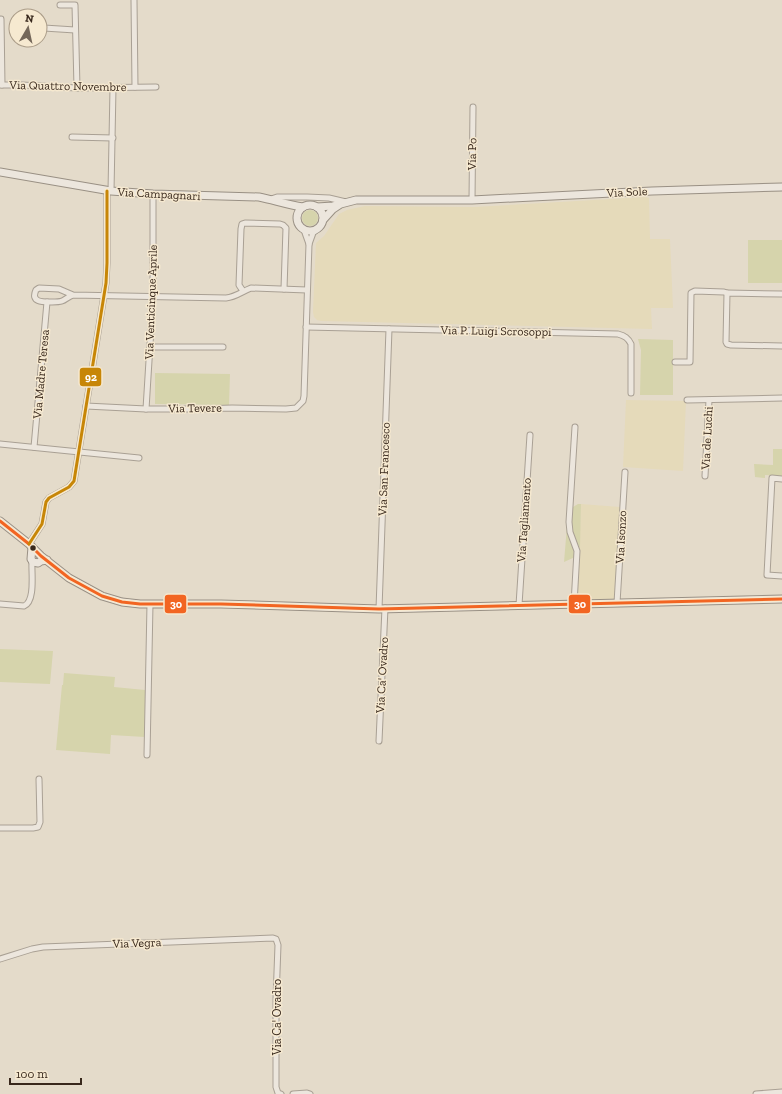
<svg xmlns="http://www.w3.org/2000/svg" width="782" height="1094" font-family="'Zilla Slab',serif">
	<rect width="100%" height="100%" fill="#e4dbca"/>
	<g fill="#e5daba">
		<polygon points="645,197 649,198 650,239 670,239 673,308 651,308 652,329 321,321 317,320 314,317 313,312 316,243 324,236 339,214 347,210 365,206 474,207"/>
		<polygon points="626,400 686,401 683,471 623,467"/>
		<polygon points="581,504 620,507 617,545 615,598 614,599 579,600 577,599"/>
	</g>
	<g fill="#d6d4ac">
		<circle cx="310" cy="218" r="8"/>
		<rect x="748" y="240" width="34" height="43"/>
		<polygon points="638,339 673,340 673,395 640,395 641,350"/>
		<polygon points="155,373 230,374 229,405 155,404"/>
		<polygon points="773,449 782,449 782,476 765,475 765,478 755,477 754,464 773,465"/>
		<polygon points="578,504 581,504 580,548 572,533 572,510 573,507"/>
		<path d="M567,526C568,537 574,546 575,557L564,562Z"/>
		<polygon points="0,649 53,651 50,684 0,682"/>
		<polygon points="64,673 115,677 114,687 145,690 145,737 111,735 110,754 56,750 62,685 63,685"/>
	</g>
	<g fill="none" stroke-linecap="round" stroke-linejoin="round">
		<g stroke="#a9a094" stroke-width="7">
			<g id="street">
				<polyline points="134,0 135,87"/>
				<polyline points="60,5 75,5 77,88"/>
				<polyline points="1,19 2,85"/>
				<polyline points="44,28 75,30"/>
				<polyline points="0,85 22,85 77,88 156,87"/>
				<polyline points="72,137 113,138"/>
				<polyline points="111,191 113,88"/>
				<polyline points="271,199 277,197 307,197 329,198 346,202"/>
				<polyline points="472,200 473,107"/>
				<polyline points="304,230 309,244"/>
				<polyline points="243,291 239,285 241,229 242,224 245,223 280,224 283,225 286,228 284,289"/>
				<polyline points="782,294 727,293 726,342 727,344 731,345 782,346"/>
				<path d="M73,295C69,296 65,300 62,301C59,302 55,302 52,302C44,302 30,303 36,290L39,288L59,289L73,295L226,298C236,297 241,292 251,288L307,290"/>
				<path d="M306,327L618,334C625,336 628,338 631,344V393"/>
				<polyline points="150,347 223,347"/>
				<polyline points="675,362 690,362 691,293 695,291 724,292 727,293"/>
				<polyline points="687,400 782,398"/>
				<polyline points="86,406 146,409 200,409 232,408 286,409 296,408 303,401 304,396 309,244 313,233 316,230"/>
				<polyline points="146,409 153,296 153,194"/>
				<polyline points="0,444 139,458"/>
				<polyline points="34,447 47,302"/>
				<polyline points="705,476 709,400"/>
				<polyline points="782,479 772,478 767,575 782,576"/>
				<polyline points="29,544 42,524 46,502 49,498 69,487 74,481 106,283 107,263 107,191"/>
				<polyline points="617,603 625,472"/>
				<path d="M0,604L24,606C36,601 31,571 32,560"/>
				<polyline points="574,604 577,551 570,532 569,522 575,427"/>
				<polyline points="519,605 530,435"/>
				<polyline points="379,609 389,329"/>
				<polyline points="379,741 385,608"/>
				<polyline points="147,755 150,604"/>
				<polyline points="0,828 33,828 38,827 40,822 39,779"/>
				<polyline points="0,959 32,949 43,947 248,939 273,938 276,939 278,945 276,999 276,1087 278,1093 281,1094"/>
				<polyline points="293,1094 307,1093 310,1094"/>
				<polyline points="756,1094 782,1092"/>
			</g>
		</g>
		<g stroke="#999084" stroke-width="9">
			<g id="secondary">
				<path d="M0,172L111,191L153,194L259,197C274,200 288,205 303,207"/>
				<circle cx="310" cy="218" r="13"/>
				<polyline points="317,207 333,206 356,200 472,200 652,191 782,187"/>
				<polyline points="323,220 333,209 339,205"/>
				<polyline points="0,521 29,544 41,556 69,578 102,596 122,602 140,604 221,604 379,609 782,599"/>
				<polyline points="32,547 31,559 33,562 38,563 41,561 47,560"/>
			</g>
		</g>
		<use href="#street" stroke="#ece6dd" stroke-width="5"/>
		<use href="#secondary" stroke="#ece6dd" stroke-width="7"/>
		<g stroke="#f6e9d0" stroke-width="6">
			<polyline id="bus-1" points="0,521 29,544 41,556 69,578 102,596 122,602 140,604 221,604 379,609 782,599"/>
		</g>
		<g stroke="#f6e9d0" stroke-width="6">
			<polyline id="bus-2" points="29,544 42,524 46,502 49,498 69,487 74,481 106,283 107,263 107,191"/>
		</g>
		<use href="#bus-1" stroke="#f26522" stroke-width="3"/>
		<use href="#bus-2" stroke="#c78607" stroke-width="3"/>
	</g>
	<circle fill="#38281c" stroke="#f6e9d0" stroke-width="1.5" cx="33" cy="548" r="3.5"/>
	<g text-anchor="middle" stroke-width="3" stroke-linejoin="round" paint-order="stroke">
		<g font-size="12" fill="#38281c" stroke="#f6e9d0">
			<text transform="translate(68 86) rotate(1)" y="4">Via Quattro Novembre</text>
			<text transform="translate(472 154) rotate(-89)" y="4">Via Po</text>
			<text transform="translate(627 192) rotate(-3)" y="4">Via Sole</text>
			<text transform="translate(159 194) rotate(3)" y="4">Via Campagnari</text>
			<text transform="translate(151 302) rotate(-88)" y="4">Via Venticinque Aprile</text>
			<text transform="translate(496 331) rotate(1)" y="4">Via P. Luigi Scrosoppi</text>
			<text transform="translate(41 374) rotate(-85)" y="4">Via Madre Teresa</text>
			<text transform="translate(195 408) rotate(-1)" y="4">Via Tevere</text>
			<text transform="translate(707 438) rotate(-87)" y="4">Via de Luchi</text>
			<text transform="translate(384 469) rotate(-88)" y="4">Via San Francesco</text>
			<text transform="translate(524 520) rotate(-86)" y="4">Via Tagliamento</text>
			<text transform="translate(621 537) rotate(-87)" y="4">Via Isonzo</text>
			<text transform="translate(382 675) rotate(-87)" y="4">Via Ca' Ovadro</text>
			<text transform="translate(137 943) rotate(-2)" y="4">Via Vegra</text>
			<text transform="translate(277 1017) rotate(-90)" y="4">Via Ca' Ovadro</text>
		</g>
	</g>
	<g stroke="#f6e9d0" stroke-width="1.5">
		<rect x="79" y="367" width="23" height="20" rx="4" fill="#c78607"/>
		<rect x="164" y="594" width="23" height="20" rx="4" fill="#f26522"/>
		<rect x="568" y="594" width="23" height="20" rx="4" fill="#f26522"/>
	</g>
	<g font-size="11" text-anchor="middle" font-weight="bold" fill="#fff">
		<text x="91" y="381">92</text>
		<text x="176" y="608">30</text>
		<text x="580" y="608">30</text>
	</g>
	<g transform="translate(28 28) rotate(9)"><circle r="19" fill="#f6e9d0" stroke="#aa9c88"/>
	<path d="M0-3L7 15L0 10L-7 15Z" fill="#746759"/>
	<text y="-6" font-size="11" font-weight="bold" text-anchor="middle" fill="#38281c">N</text>
	</g>
	<path d="M10 1078v6h71v-6" fill="none" stroke="#38281c" stroke-width="2"/>
	<text x="16" y="1078" font-size="12" fill="#38281c" stroke="#f6e9d0" stroke-width="3" paint-order="stroke">100 m</text>
</svg>
